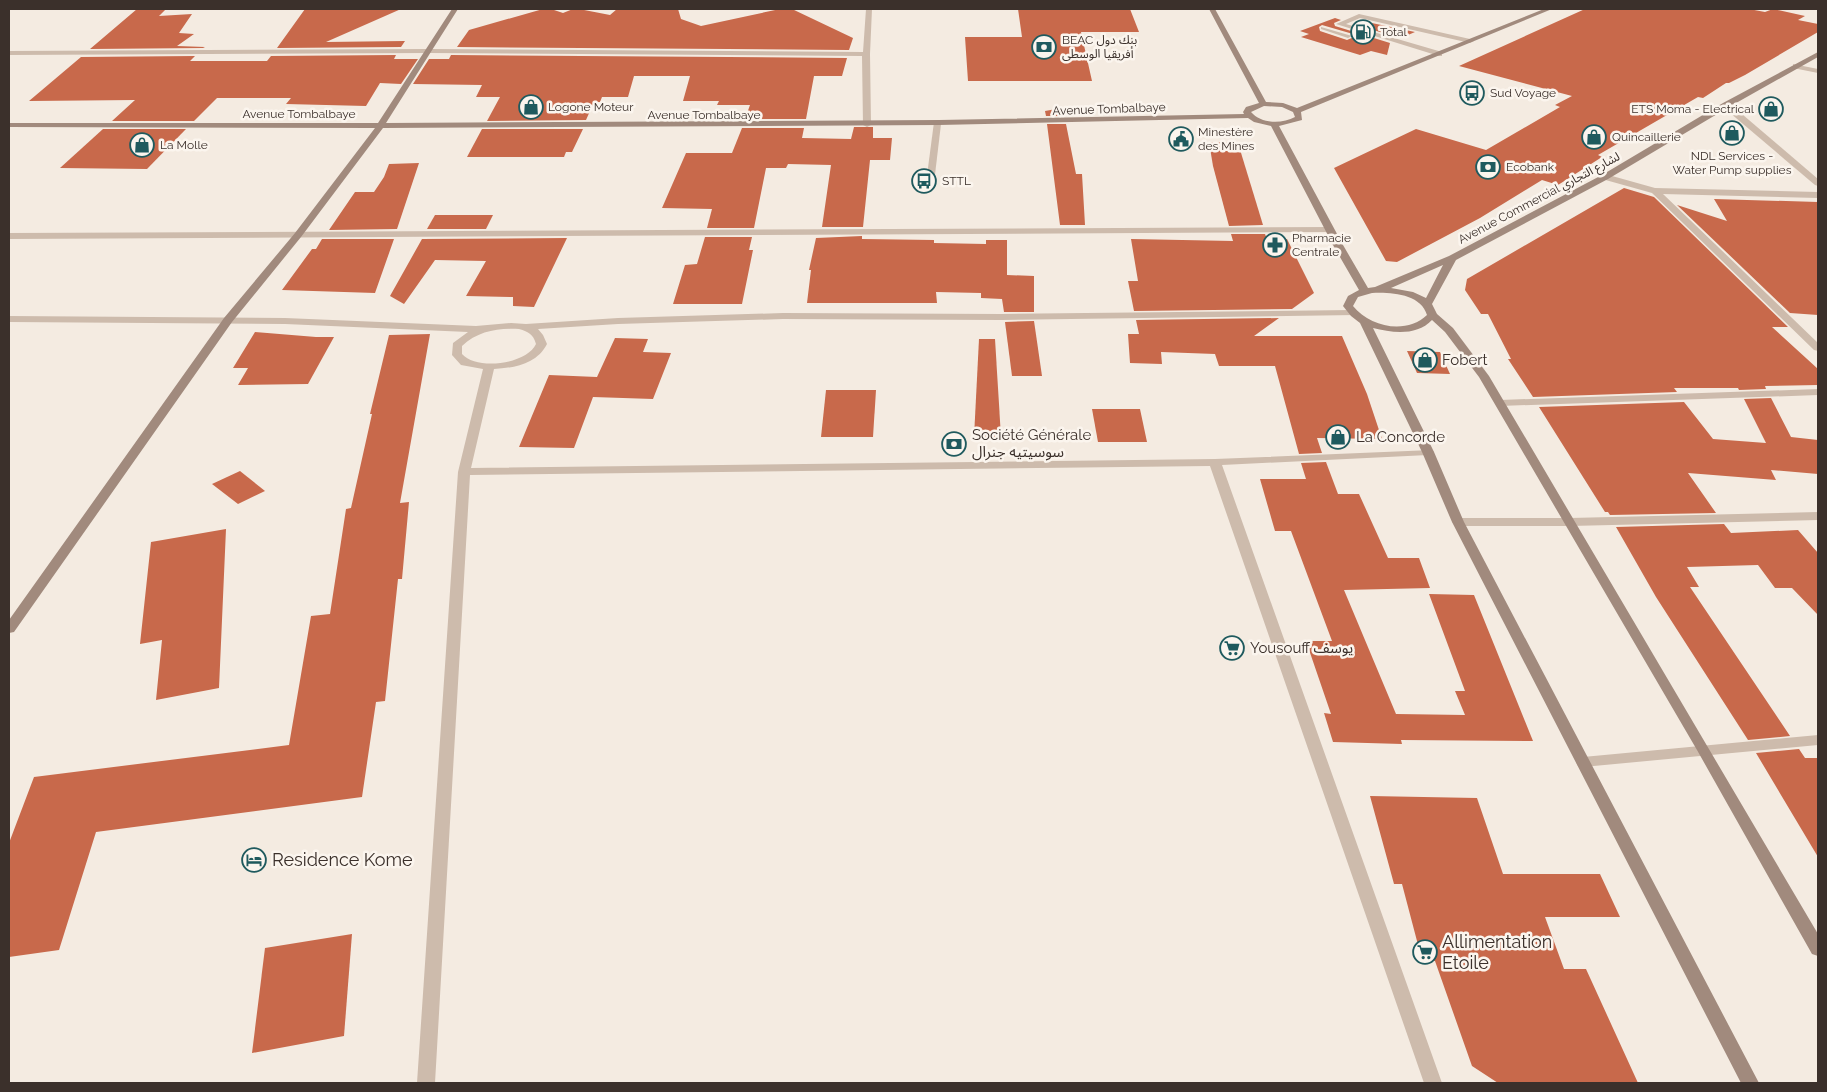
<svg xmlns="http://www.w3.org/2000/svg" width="1827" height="1092" font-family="Raleway,'Noto Sans Arabic',sans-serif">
	<rect width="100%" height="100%" fill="#f4ebe1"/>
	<g fill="#c8694b" fill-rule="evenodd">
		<polygon points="137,9 166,9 159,16 192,14 179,33 194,34 177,46 205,47 203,48 90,49"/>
		<polygon points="305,9 401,9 326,42 405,41 401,47 277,48"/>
		<polygon points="543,9 551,9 563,13 573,9 579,9 610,15 617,9 678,9 681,19 701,26 780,9 792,9 853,38 849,50 457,47 469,30"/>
		<polygon points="1018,9 1130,9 1139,32 1081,32 1092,81 968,81 965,37 1022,37"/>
		<polygon points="1585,9 1749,9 1765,12 1773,9 1805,16 1798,20 1818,24 1818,32 1745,75 1729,83 1726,83 1703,98 1698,97 1598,155 1602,157 1558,185 1542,180 1480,218 1397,262 1386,261 1334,168 1416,129 1486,150 1560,107 1555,105 1572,96 1459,66"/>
		<path d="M1335,18L1341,20L1334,23L1335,26L1390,43L1387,55L1371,51L1360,55L1301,37L1309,34L1300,31ZM1322,25L1353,34L1354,37L1347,40L1320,31L1319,27Z"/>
		<polygon points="1367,22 1415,32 1401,38 1352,24 1358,25"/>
		<polygon points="396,55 394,59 418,59 401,84 380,83 366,106 286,104 291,98 217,98 194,121 112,121 135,100 29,101 81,57 195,56 190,61 267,61 271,56"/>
		<polygon points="451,55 847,58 842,76 814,76 806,119 745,119 750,105 717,105 719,101 683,101 690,76 634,76 628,97 602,97 600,102 594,102 586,120 487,121 500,97 476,97 482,85 413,84 429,59 449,59"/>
		<polygon points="1062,108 1064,116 1046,116 1045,111"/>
		<polygon points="1047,124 1066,124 1076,174 1082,174 1085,225 1060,225"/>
		<polygon points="854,127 873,127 873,138 892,138 890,160 870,160 863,227 822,227 831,165 788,164 786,168 766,168 754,228 707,228 712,209 662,208 686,153 732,153 742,128 804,128 802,138 851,139"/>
		<polygon points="103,129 186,129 147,169 60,168"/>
		<polygon points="482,129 583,129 572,152 566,152 564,157 467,157"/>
		<polygon points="1209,142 1238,143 1263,225 1229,226 1213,166"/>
		<polygon points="419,163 397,229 329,230 355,192 374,192 384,177 389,164"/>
		<polygon points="1624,188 1654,197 1788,327 1772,327 1818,369 1818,385 1765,386 1766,389 1739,390 1738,388 1674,388 1677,392 1533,397 1508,359 1511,359 1488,314 1481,314 1465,290 1467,279"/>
		<polygon points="1714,199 1818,202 1818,315 1790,313 1677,205 1727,221"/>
		<polygon points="435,215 493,215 486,229 427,229"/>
		<polygon points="1231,234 1265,234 1267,239 1287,239 1314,293 1292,309 1134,311 1128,281 1138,281 1131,239 1233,241"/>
		<polygon points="862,236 862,239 934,240 934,243 986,244 986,240 1007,240 1007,275 1034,276 1034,312 1004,312 1002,299 981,298 981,293 936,292 937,303 807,303 811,270 809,270 816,238"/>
		<polygon points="705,237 752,237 749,250 753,250 742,304 673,304 685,265 697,264"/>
		<polygon points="567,238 534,307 513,306 513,297 466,296 486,261 435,260 404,304 390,296 422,239"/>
		<polygon points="322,239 394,239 375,293 282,290 312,249 316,249"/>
		<polygon points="1279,318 1254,336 1342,336 1367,394 1382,439 1317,438 1322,453 1299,454 1275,366 1219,366 1215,354 1161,352 1162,364 1130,363 1128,334 1139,334 1136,320"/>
		<polygon points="1034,321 1042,376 1012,376 1005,322"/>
		<polygon points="255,332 316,337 334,337 308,384 238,385 248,368 233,368"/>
		<polygon points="430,334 400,503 409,502 402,579 398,579 385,701 376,702 362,797 96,832 59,950 9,957 9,843 34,777 289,745 311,616 330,614 346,509 351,508 372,414 370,414 389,335"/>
		<polygon points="615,338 648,339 643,352 671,353 653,399 593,397 574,448 519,447 549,375 597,377"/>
		<polygon points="979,339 995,339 1001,437 974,437"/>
		<polygon points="1407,351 1440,352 1450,374 1417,373"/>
		<polygon points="826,390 876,390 873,437 821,437"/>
		<polygon points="1771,398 1791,437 1818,440 1818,474 1771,470 1776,480 1688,473 1716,513 1610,515 1608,512 1605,512 1539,407 1684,402 1713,439 1766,443 1744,399"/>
		<polygon points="1092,409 1140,409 1147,442 1098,442"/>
		<polygon points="1326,462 1338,494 1359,494 1388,558 1419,558 1430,588 1344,590 1396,714 1465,715 1455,691 1465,691 1429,594 1474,595 1533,741 1401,740 1402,744 1333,742 1324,713 1331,714 1306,641 1332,641 1291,531 1275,531 1260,479 1306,479 1301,463"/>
		<polygon points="240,471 265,491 238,504 212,484"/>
		<polygon points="1724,524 1731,533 1798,530 1818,553 1818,615 1792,588 1775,588 1758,565 1687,567 1699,587 1690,587 1790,736 1748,740 1656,597 1616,527"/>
		<polygon points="226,529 219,688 156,700 162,640 140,644 151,542"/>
		<polygon points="1799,749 1805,758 1818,758 1818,857 1756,753"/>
		<polygon points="1370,796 1477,798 1503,874 1600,874 1620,917 1545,917 1564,969 1586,969 1638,1083 1498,1083 1472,1066 1435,961 1422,960 1402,884 1394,884"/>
		<polygon points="352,934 344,1036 252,1053 265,948"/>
	</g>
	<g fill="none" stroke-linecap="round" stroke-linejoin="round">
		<g fill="#cdbbac" fill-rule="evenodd">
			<polygon points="1359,14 1470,39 1474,41 1470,43 1360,18 1346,24 1442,52 1442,56 1439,56 1336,24"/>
			<polygon points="1321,27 1352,36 1348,38 1321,29"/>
			<polygon points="934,122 941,124 934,183 930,186 926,183"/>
		</g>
		<g fill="#cdbbac" fill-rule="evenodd">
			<polygon points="866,9 872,9 870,54 871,125 867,127 863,125 862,56 429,53 9,55 9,51 429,49 863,52"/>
			<polygon points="1793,64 1818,69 1818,73 1793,68"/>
			<polygon points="1723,103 1729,103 1818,179 1818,186 1815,185 1723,107"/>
			<polygon points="1605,174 1655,188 1818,192 1818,198 1663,194 1818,343 1818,351 1814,350 1652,193 1602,179 1602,175"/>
			<polygon points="1330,227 1333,228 1333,232 9,239 9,233"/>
			<path d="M1352,310L1356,311V315L1002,320L783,319L618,324L538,329L543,335L547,344C537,364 514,368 494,369L471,468L1215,459L1432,450L1434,452L1432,454L1428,455L1222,465L1442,1083H1424L1210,466L470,475L435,1083H417L458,472L483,369L461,365L452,355L453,343L468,332L285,324L9,322V316L285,318L476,326L511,323L526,324L618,318L783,313L1002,314ZM519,329C529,332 533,334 536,344C527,364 477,371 462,354V346C478,331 498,328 519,329Z"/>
			<polygon points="1818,389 1818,395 1500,406 1495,403 1500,400"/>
			<polygon points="1818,512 1818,520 1570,526 1458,526 1452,522 1458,518 1570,518"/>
			<polygon points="1818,735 1818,745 1583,767 1578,766 1576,762 1578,758 1583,757"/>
		</g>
		<path fill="#a18a7d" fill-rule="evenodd" d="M452,9H458L386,123L939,120L1244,114L1243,112L1246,107L1259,103L1209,9H1215L1266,102L1283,103L1297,108L1544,9H1552L1301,112L1302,120L1279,126L1343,245L1368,288L1375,287L1449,256L1602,175L1723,103L1818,52V57L1729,107L1608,179L1456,260L1432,304L1437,314L1453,328L1489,376L1818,934V956L1812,954L1697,750L1479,377L1445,332L1432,320C1417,336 1393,333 1373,328L1434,452L1464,522L1759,1083H1741L1452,522L1422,452L1360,323L1351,316L1343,306L1348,296L1359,290L1333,245L1271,126L1254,122L1248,118L939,125L383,128L301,237L232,322L14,632L9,633V620L224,318L295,233L375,128L9,127V123H378ZM1264,106L1282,107L1293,112L1295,117C1282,124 1261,124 1251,112ZM1443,265L1426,298L1413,292L1391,288ZM1372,293C1391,292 1421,294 1427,315C1406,335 1370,327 1353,306L1358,297Z"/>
	</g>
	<defs>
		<g id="fuel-ring" transform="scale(1.25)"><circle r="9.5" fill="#fbf5ee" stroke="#1f5a5e" stroke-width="1.5"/><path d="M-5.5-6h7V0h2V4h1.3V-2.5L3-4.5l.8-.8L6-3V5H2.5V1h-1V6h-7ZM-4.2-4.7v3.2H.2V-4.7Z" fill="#1f5a5e"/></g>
		<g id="bank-ring" transform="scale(1.25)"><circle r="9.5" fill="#fbf5ee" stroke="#1f5a5e" stroke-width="1.5"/><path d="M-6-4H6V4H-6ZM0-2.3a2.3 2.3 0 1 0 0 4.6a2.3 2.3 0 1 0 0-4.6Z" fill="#1f5a5e"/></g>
		<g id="bus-ring" transform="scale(1.25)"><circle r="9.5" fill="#fbf5ee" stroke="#1f5a5e" stroke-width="1.5"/><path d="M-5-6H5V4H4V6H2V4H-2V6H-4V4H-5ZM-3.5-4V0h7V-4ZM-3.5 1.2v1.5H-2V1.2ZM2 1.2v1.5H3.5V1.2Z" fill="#1f5a5e"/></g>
		<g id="shop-ring" transform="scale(1.25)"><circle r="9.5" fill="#fbf5ee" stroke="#1f5a5e" stroke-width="1.5"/><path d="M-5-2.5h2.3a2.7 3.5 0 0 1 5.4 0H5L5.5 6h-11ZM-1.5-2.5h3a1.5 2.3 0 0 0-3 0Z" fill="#1f5a5e"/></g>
		<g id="civic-ring" transform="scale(1.25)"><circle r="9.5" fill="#fbf5ee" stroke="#1f5a5e" stroke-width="1.5"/><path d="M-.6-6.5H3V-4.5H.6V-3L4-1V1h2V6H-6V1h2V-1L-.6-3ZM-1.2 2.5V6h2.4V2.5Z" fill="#1f5a5e"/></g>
		<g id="pharmacy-ring" transform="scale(1.25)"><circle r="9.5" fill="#fbf5ee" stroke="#1f5a5e" stroke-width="1.5"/><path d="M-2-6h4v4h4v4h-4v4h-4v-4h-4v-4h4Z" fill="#1f5a5e"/></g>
		<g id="supermarket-ring" transform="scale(1.25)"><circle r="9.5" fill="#fbf5ee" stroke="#1f5a5e" stroke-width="1.5"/><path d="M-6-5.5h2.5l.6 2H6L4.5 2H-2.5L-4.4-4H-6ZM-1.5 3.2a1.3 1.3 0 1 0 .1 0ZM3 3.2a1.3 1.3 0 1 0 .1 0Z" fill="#1f5a5e"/></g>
		<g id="hotel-ring" transform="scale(1.25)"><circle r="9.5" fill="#fbf5ee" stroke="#1f5a5e" stroke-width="1.5"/><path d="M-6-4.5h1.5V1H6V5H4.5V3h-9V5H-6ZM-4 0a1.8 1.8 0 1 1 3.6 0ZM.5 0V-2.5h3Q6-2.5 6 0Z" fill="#1f5a5e"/></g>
	</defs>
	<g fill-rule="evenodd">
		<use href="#fuel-ring" x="1363" y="32"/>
		<use href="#bank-ring" x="1044" y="47"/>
		<use href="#bus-ring" x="1472" y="93"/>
		<use href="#shop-ring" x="531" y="107"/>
		<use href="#shop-ring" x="1771" y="109"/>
		<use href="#shop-ring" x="1732" y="133"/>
		<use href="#shop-ring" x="1594" y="137"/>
		<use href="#civic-ring" x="1181" y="139"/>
		<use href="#shop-ring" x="142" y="145"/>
		<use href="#bank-ring" x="1488" y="167"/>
		<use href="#bus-ring" x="924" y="181"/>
		<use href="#pharmacy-ring" x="1275" y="245"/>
		<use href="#shop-ring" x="1425" y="360"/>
		<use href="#shop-ring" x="1338" y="437"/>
		<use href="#bank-ring" x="954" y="444"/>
		<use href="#supermarket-ring" x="1232" y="648"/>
		<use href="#hotel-ring" x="254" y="860"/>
		<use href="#supermarket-ring" x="1425" y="952"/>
	</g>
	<g text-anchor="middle" stroke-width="5" stroke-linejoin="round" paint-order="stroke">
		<g font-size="12" fill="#3b302b" stroke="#fbf5ee" text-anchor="start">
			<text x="1380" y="36">Total</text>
			<text x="1062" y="44">BEAC بنك دول<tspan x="1062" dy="14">أفريقيا الوسطى</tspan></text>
			<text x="1490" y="97">Sud Voyage</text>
			<text x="548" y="111">Logone Moteur</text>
			<text x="1754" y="113" text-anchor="end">ETS Moma - Electrical</text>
			<text x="1198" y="136">Minestère<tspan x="1198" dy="14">des Mines</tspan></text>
			<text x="1612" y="141">Quincaillerie</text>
			<text x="160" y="149">La Molle</text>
			<text x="1732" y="160" text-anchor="middle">NDL Services -<tspan x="1732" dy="14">Water Pump supplies</tspan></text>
			<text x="1506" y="171">Ecobank</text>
			<text x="942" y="185">STTL</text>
			<text x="1292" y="242">Pharmacie<tspan x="1292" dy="14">Centrale</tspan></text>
		</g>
		<g font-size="12" fill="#3b302b" stroke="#fbf5ee">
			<text transform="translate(1109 109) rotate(-2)" y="4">Avenue Tombalbaye</text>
			<text x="299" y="118">Avenue Tombalbaye</text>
			<text x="704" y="119">Avenue Tombalbaye</text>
			<text transform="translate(1539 198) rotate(-28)" y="4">Avenue Commercial لشارع التجاري</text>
		</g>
		<g font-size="15" fill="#3b302b" stroke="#fbf5ee" text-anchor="start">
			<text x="1442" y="365">Fobert</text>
			<text x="972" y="440">Société Générale<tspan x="972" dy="17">سوسيتيه جنرال</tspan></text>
			<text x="1356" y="442">La Concorde</text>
			<text x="1250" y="653">Yousouff يوسف</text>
		</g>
		<g font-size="18" fill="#3b302b" stroke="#fbf5ee" text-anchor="start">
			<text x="272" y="866">Residence Kome</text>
			<text x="1442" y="948">Allimentation<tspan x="1442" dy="21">Etoile</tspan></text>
		</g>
	</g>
	<rect width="1827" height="1092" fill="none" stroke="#3b302b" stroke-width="20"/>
</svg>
